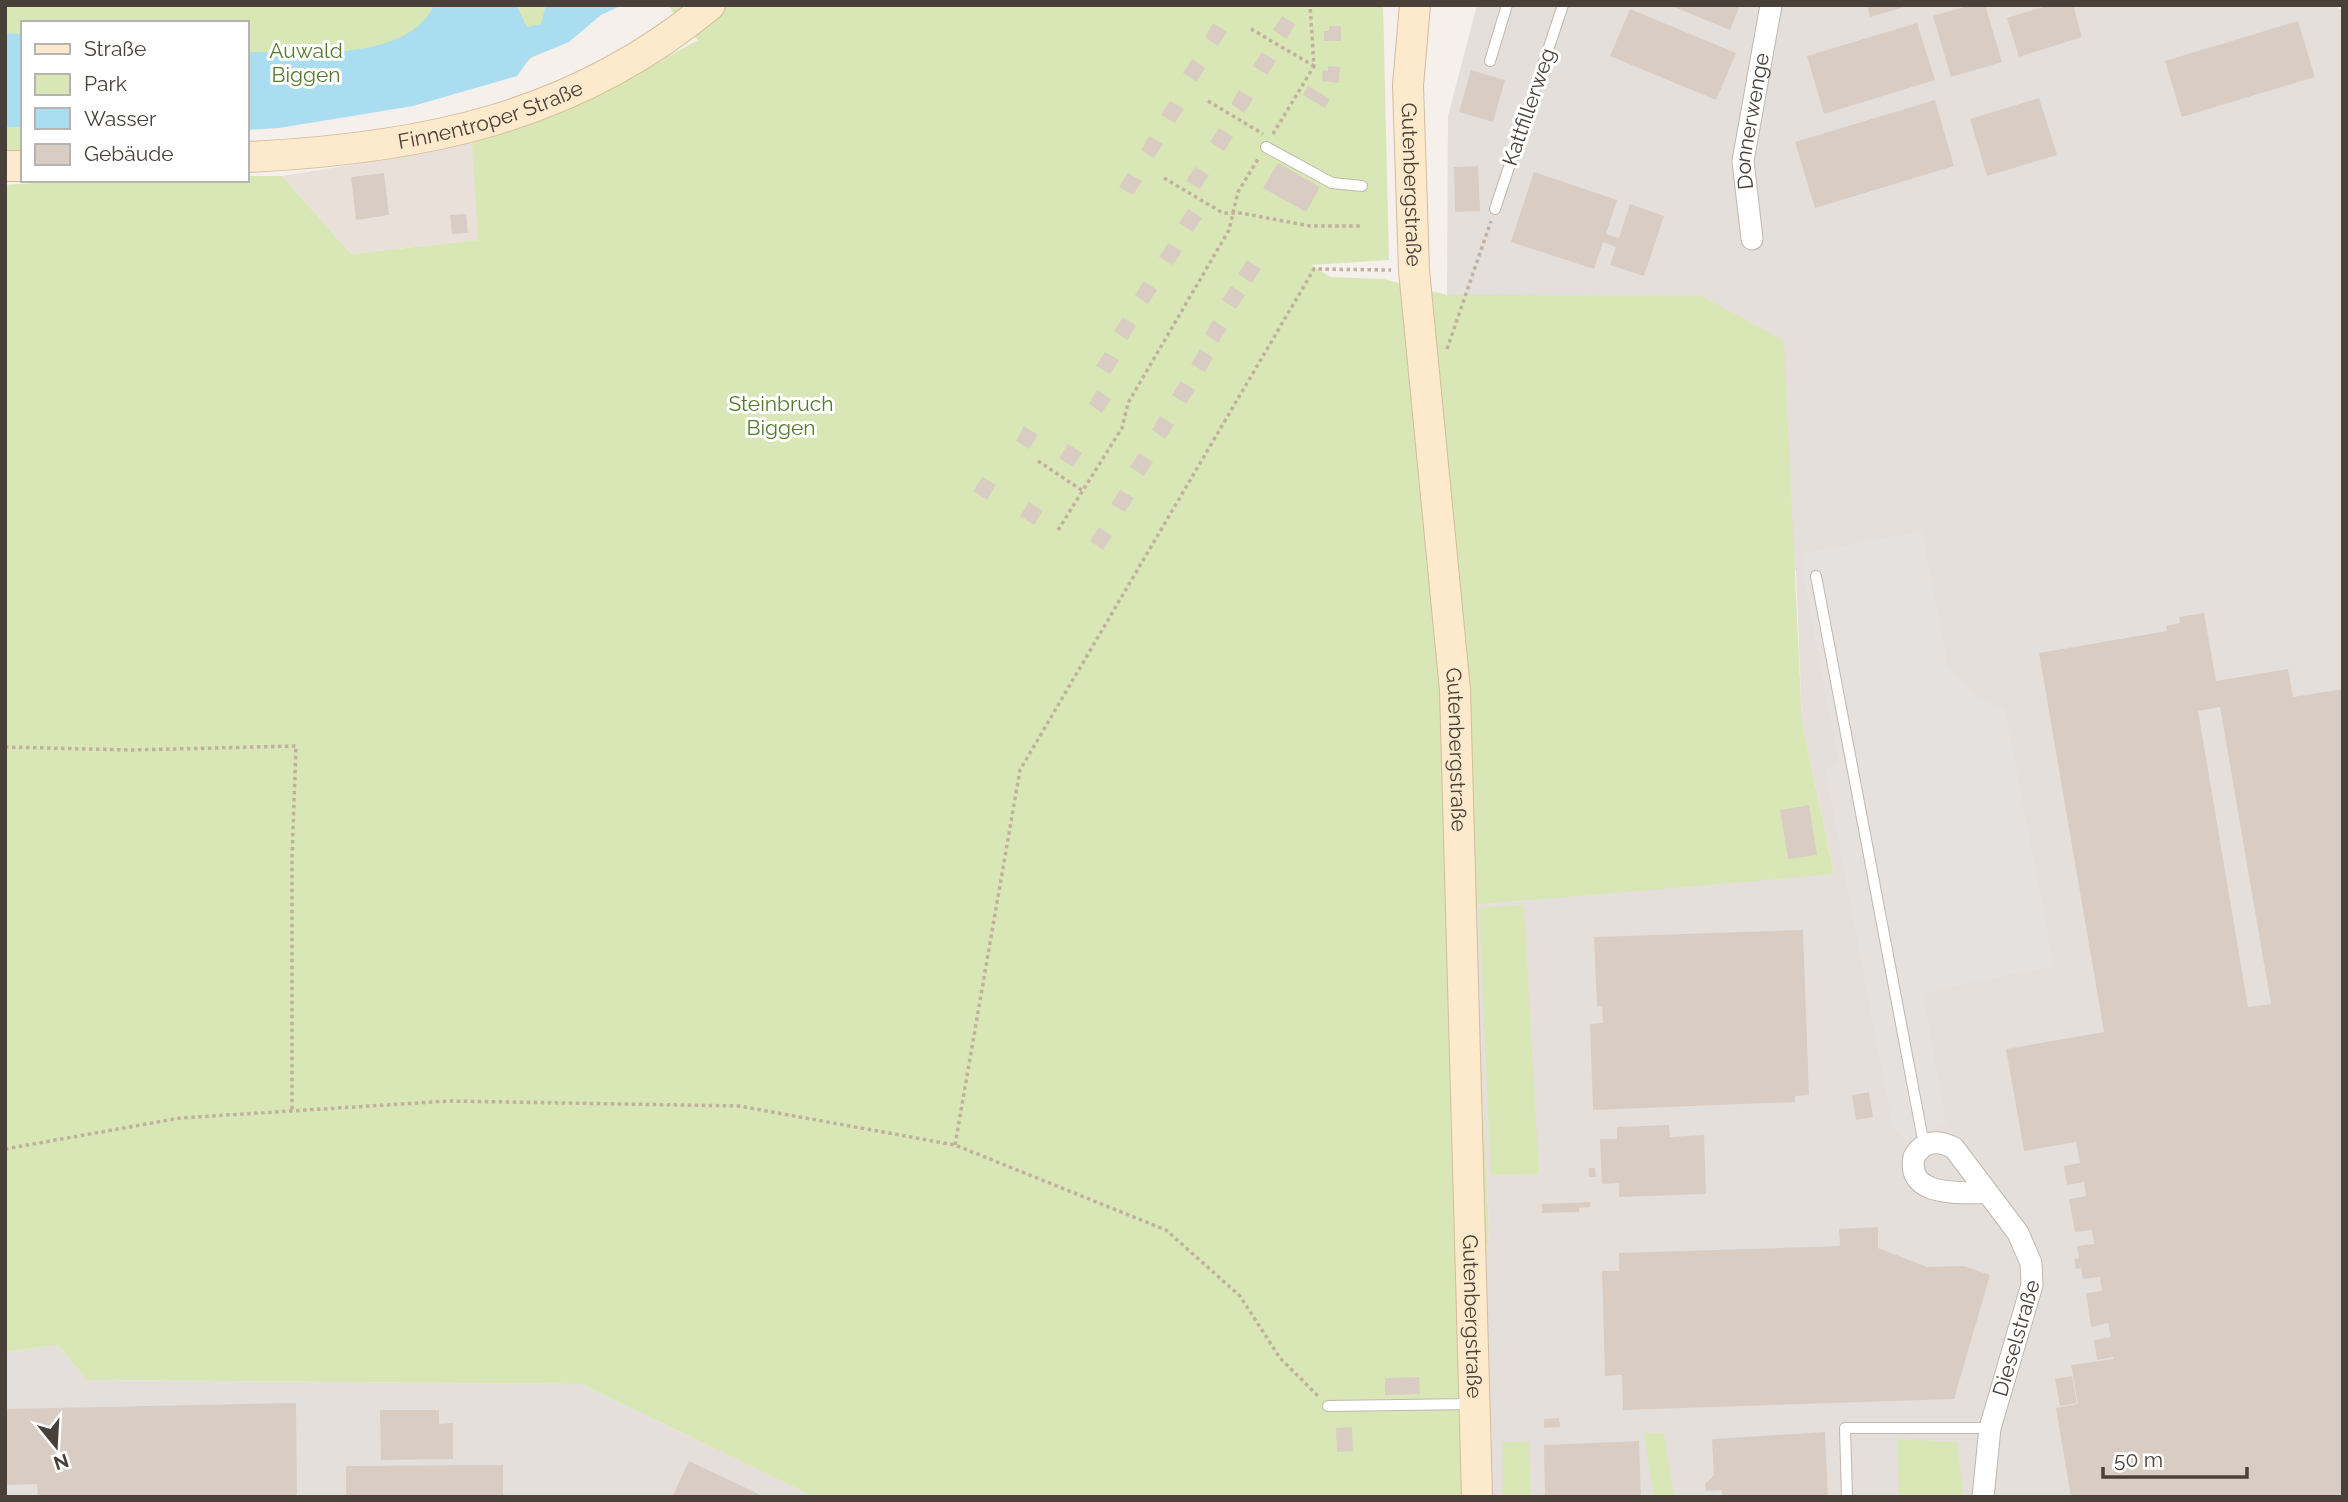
<svg xmlns="http://www.w3.org/2000/svg" width="2348" height="1502" font-family="Raleway,sans-serif">
<rect width="100%" height="100%" fill="#f5f0eb"/>
<path fill="#e9e1d9" d="M472 140 479 240 351 254 282 176 394 158Z"/>
<g fill="#e5dfdc">
<path d="M1477 5H2334L2343 11V1497H1474L1475 1404 1489 1229 1474 905 1834 873 1802 722 1796 571 1447 295 1448 116Z"/>
<path d="M58 1345 87 1380 582 1384 814 1497H5V1352Z"/>
</g>
<g fill="#d8e7b5">
<path d="M5 5H619C596 18 524 52 517 76L406 105 247 130V23H23V34L5 33Z"/>
<path d="M667 5H1383L1389 260 1312 265 1330 277 1383 279 1447 295 1702 296 1784 341 1802 722 1834 874 1474 905 1489 1229 1475 1404 1474 1497H814L582 1384 87 1380 58 1345 5 1352V185L81 180H247V176H282L351 254 478 240 472 140 594 98 698 40Z"/>
<path d="M5 127H23V150L5 151Z"/>
<path d="M1524 905 1539 1174 1491 1175 1479 908Z"/>
<path d="M1644 1433H1664L1674 1497H1654Z"/>
<path d="M1897 1439 1957 1442 1964 1497H1899Z"/>
<path d="M1502 1442H1529L1531 1497H1503Z"/>
</g>
<path fill="#e4e1df" d="M1922 531 1948 667 1975 696 2005 710 2054 966 1923 993 1946 1124 1906 1140 1893 1129 1825 769 1839 764 1804 579 1805 553Z"/>
<g fill="#aaddef">
<path d="M434 5H516L527 27 541 24 546 5H622L601 15 569 42 530 58 517 76 413 106 279 128 247 130V52C300 52 408 63 434 5Z"/>
<path d="M5 33 23 34V127H5Z"/>
</g>
<g fill="#d9cdc3" fill-rule="evenodd">
<path d="M1669 5H1740L1730 30Z"/>
<path d="M1867 5H1908V6L1870 17Z"/>
<path d="M1971 5H1985L2002 62 1951 77 1933 16Z"/>
<path d="M2050 5H2073L2082 37 2019 57 2007 18Z"/>
<path d="M1630 9 1736 53 1716 100 1610 56Z"/>
<path d="M1282 16 1295 24 1287 39 1273 30Z"/>
<path d="M2298 21 2315 77 2182 117 2165 61Z"/>
<path d="M1213 23 1227 32 1218 46 1205 37Z"/>
<path d="M1917 23 1935 80 1824 114 1807 56Z"/>
<path d="M1329 26H1341V41H1324V31H1329Z"/>
<path d="M1262 52 1276 61 1267 75 1253 66Z"/>
<path d="M1192 59 1205 68 1197 82 1183 73Z"/>
<path d="M1328 66 1340 67 1339 83 1322 81 1323 70 1328 71Z"/>
<path d="M1471 70 1505 80 1493 122 1459 112Z"/>
<path d="M1308 86 1330 99 1325 108 1303 95Z"/>
<path d="M1239 90 1253 99 1244 113 1231 104Z"/>
<path d="M2039 98 2057 155 1987 176 1970 119Z"/>
<path d="M1935 100 1954 166 1815 208 1795 142Z"/>
<path d="M1170 101 1184 109 1175 123 1161 115Z"/>
<path d="M1219 128 1233 137 1224 151 1210 142Z"/>
<path d="M1149 136 1163 144 1154 158 1141 150Z"/>
<path d="M1278 163 1320 187 1306 212 1263 188Z"/>
<path d="M1478 166 1480 211 1455 212 1454 167Z"/>
<path d="M1195 167 1209 175 1200 189 1186 181Z"/>
<path d="M1534 172 1617 200 1606 234 1619 238 1630 204 1664 216 1644 276 1610 265 1616 247 1603 242 1594 269 1511 242Z"/>
<path d="M384 173 389 215 356 220 351 177Z"/>
<path d="M1128 173 1142 181 1133 195 1119 187Z"/>
<path d="M1188 209 1202 218 1193 232 1179 223Z"/>
<path d="M466 214 468 233 452 234 450 215Z"/>
<path d="M1168 243 1182 251 1173 265 1159 257Z"/>
<path d="M1247 260 1261 269 1252 283 1238 274Z"/>
<path d="M1144 281 1157 290 1148 304 1135 295Z"/>
<path d="M1231 286 1245 295 1236 309 1222 300Z"/>
<path d="M1123 317 1136 326 1127 340 1114 331Z"/>
<path d="M1213 320 1227 329 1218 343 1205 334Z"/>
<path d="M1200 349 1213 358 1205 372 1191 364Z"/>
<path d="M1105 352 1119 360 1110 374 1096 366Z"/>
<path d="M1181 381 1195 390 1186 404 1172 395Z"/>
<path d="M1097 390 1111 399 1102 413 1089 404Z"/>
<path d="M1160 416 1174 425 1165 439 1152 430Z"/>
<path d="M1024 426 1038 435 1029 449 1016 441Z"/>
<path d="M1068 444 1082 453 1073 467 1059 458Z"/>
<path d="M1139 453 1153 462 1144 476 1130 467Z"/>
<path d="M982 477 996 485 987 500 973 491Z"/>
<path d="M1120 490 1134 498 1125 512 1111 504Z"/>
<path d="M1029 502 1043 511 1034 525 1020 516Z"/>
<path d="M1099 527 1112 536 1103 550 1090 541Z"/>
<path d="M2204 613 2216 681 2288 669 2293 697 2343 689V1497H2071L2056 1408 2078 1404 2071 1365 2114 1359 2113 1357 2097 1360 2094 1340 2111 1337 2108 1323 2091 1327 2086 1293 2102 1291 2100 1277 2083 1279 2081 1268 2076 1269 2074 1259 2079 1258 2077 1246 2094 1244 2092 1230 2075 1232 2069 1199 2086 1196 2084 1182 2067 1185 2064 1166 2080 1163 2076 1142 2024 1151 2006 1049 2104 1032 2039 653 2167 631 2166 626 2180 623 2179 617ZM2220 707 2271 1004 2248 1007 2198 711Z"/>
<path d="M1809 805 1817 855 1788 859 1780 810Z"/>
<path d="M1803 930 1809 1095 1795 1096V1102L1593 1110 1590 1024 1603 1023 1602 1006H1597L1594 937Z"/>
<path d="M1869 1092 1873 1117 1856 1120 1852 1095Z"/>
<path d="M1669 1125 1670 1137 1704 1135 1706 1194 1619 1197V1183L1602 1184 1600 1139H1617V1127Z"/>
<path d="M1589 1168H1595L1596 1177H1589Z"/>
<path d="M1590 1202V1207L1579 1208V1212L1542 1213V1204Z"/>
<path d="M1878 1227V1248L1927 1267 1964 1266 1990 1275 1954 1399 1623 1410 1622 1375 1605 1376 1602 1271H1619V1253L1840 1246 1839 1229Z"/>
<path d="M2072 1376 2077 1403 2060 1406 2055 1379Z"/>
<path d="M1419 1377 1420 1394 1385 1395V1378Z"/>
<path d="M296 1403 297 1497H38L37 1484 5 1485V1409Z"/>
<path d="M380 1410H439V1424L453 1423V1459L381 1460Z"/>
<path d="M1559 1418 1560 1427 1544 1428V1419Z"/>
<path d="M1352 1427 1353 1451 1337 1452 1336 1428Z"/>
<path d="M1825 1432 1828 1497H1722V1490L1706 1491 1705 1484 1714 1475 1712 1439Z"/>
<path d="M1639 1441 1641 1497H1545L1544 1445Z"/>
<path d="M689 1461 765 1497H672Z"/>
<path d="M503 1465V1497H346V1466Z"/>
</g>
<g fill="none" stroke-linecap="round" stroke-linejoin="round">
<defs>
<g id="lane">
<path d="M1490 61 1507 5"/>
<path d="M1266 147 1332 183 1362 186"/>
<path d="M1495 209 1563 5"/>
<path d="M1816 576 1924 1145"/>
<path d="M1328 1406 1472 1404"/>
<path d="M1847 1497 1845 1428H1990"/>
</g>
<g id="street">
<path id="s1" d="M1752 239 1743 161 1771 5"/>
<path id="s2" d="M1983 1497 1990 1428 2032 1285 2031 1263 2018 1233 1954 1148C1938 1139 1923 1141 1914 1157 1906 1198 1961 1192 1987 1193"/>
</g>
<g id="secondary">
<path id="s3" d="M1415 5 1408 85 1414 270 1455 690 1477 1497"/>
<path id="s4" d="M247 157C419 149 573 119 710 5"/>
<path d="M5 166H23"/>
</g>
</defs>
<use href="#lane" stroke="#c0b7ad" stroke-width="12"/>
<use href="#street" stroke="#c0b7ad" stroke-width="23"/>
<use href="#secondary" stroke="#d3bc9c" stroke-width="32"/>
<g stroke="#c2b09f" stroke-width="3.5" stroke-dasharray="3.5 3.5" stroke-linecap="butt">
<path d="M1251 29 1314 66"/>
<path d="M1208 101 1263 134"/>
<path d="M1273 134 1314 66 1310 5"/>
<path d="M1164 178 1223 213H1241L1310 226H1362"/>
<path d="M1447 349 1491 221"/>
<path d="M1038 461 1083 491"/>
<path d="M1058 530 1122 428 1128 403 1229 230 1238 192 1258 159"/>
<path d="M5 747 132 750 296 746 292 858V1111"/>
<path d="M955 1145 1020 770 1314 269 1391 270"/>
<path d="M5 1149 180 1118 449 1101 739 1106 955 1145 1166 1230 1240 1296 1280 1358 1319 1397"/>
</g>
<use href="#lane" stroke="#fff" stroke-width="10"/>
<use href="#street" stroke="#fff" stroke-width="21"/>
<use href="#secondary" stroke="#fdeacd" stroke-width="30"/>
</g>
<g text-anchor="middle" stroke-width="6" stroke-linejoin="round" paint-order="stroke">
<g font-size="21" fill="#567a2d" stroke="#fff">
<text x="306" y="58">Auwald<tspan x="306" dy="24">Biggen</tspan></text>
<text x="781" y="411">Steinbruch<tspan x="781" dy="24">Biggen</tspan></text>
</g>
<g font-size="21" fill="#494039" stroke="#fff">
<text transform="translate(1529 107) rotate(-71)" y="7">Kattfillerweg</text>
<text dy="7" stroke="none"><textPath href="#s4" startOffset="248">Finnentroper Straße</textPath></text>
<text dy="7" stroke="none"><textPath href="#s1" startOffset="119">Donnerwenge</textPath></text>
<text dy="7" stroke="none"><textPath href="#s3" startOffset="180">Gutenbergstraße</textPath></text>
<text dy="7" stroke="none"><textPath href="#s3" startOffset="747">Gutenbergstraße</textPath></text>
<text dy="7" stroke="none"><textPath href="#s3" startOffset="1314">Gutenbergstraße</textPath></text>
<text dy="7" stroke="none"><textPath href="#s2" startOffset="163">Dieselstraße</textPath></text>
</g>
</g>
<rect width="2348" height="1502" fill="none" stroke="#494039" stroke-width="14"/>
<rect x="21" y="21" width="228" height="161" fill="#ffffff" stroke="#b6b3b0" stroke-width="2"/>
<rect x="35" y="44" width="35" height="10" fill="#fdeacd" stroke="#b6b3b0" stroke-width="2"/>
<text x="84" y="56" font-size="21" fill="#494039">Straße</text>
<rect x="35" y="74" width="35" height="21" fill="#d8e7b5" stroke="#b6b3b0" stroke-width="2"/>
<text x="84" y="91" font-size="21" fill="#494039">Park</text>
<rect x="35" y="108" width="35" height="21" fill="#aaddef" stroke="#b6b3b0" stroke-width="2"/>
<text x="84" y="126" font-size="21" fill="#494039">Wasser</text>
<rect x="35" y="144" width="35" height="21" fill="#d9cdc3" stroke="#b6b3b0" stroke-width="2"/>
<text x="84" y="161" font-size="21" fill="#494039">Gebäude</text>
<g transform="translate(56 1446) rotate(162)" stroke="#ffffff" stroke-width="5" paint-order="stroke">
<path d="M0-5L12 26L0 18L-12 26Z" fill="#494039"/>
<text y="-10" font-size="19" font-weight="bold" text-anchor="middle" fill="#494039">N</text>
</g>
<path d="M2103 1467v10h144v-10" fill="none" stroke="#494039" stroke-width="3.5"/>
<text x="2114" y="1467" font-size="21" fill="#494039" stroke="#ffffff" stroke-width="5" paint-order="stroke">50 m</text>
</svg>
